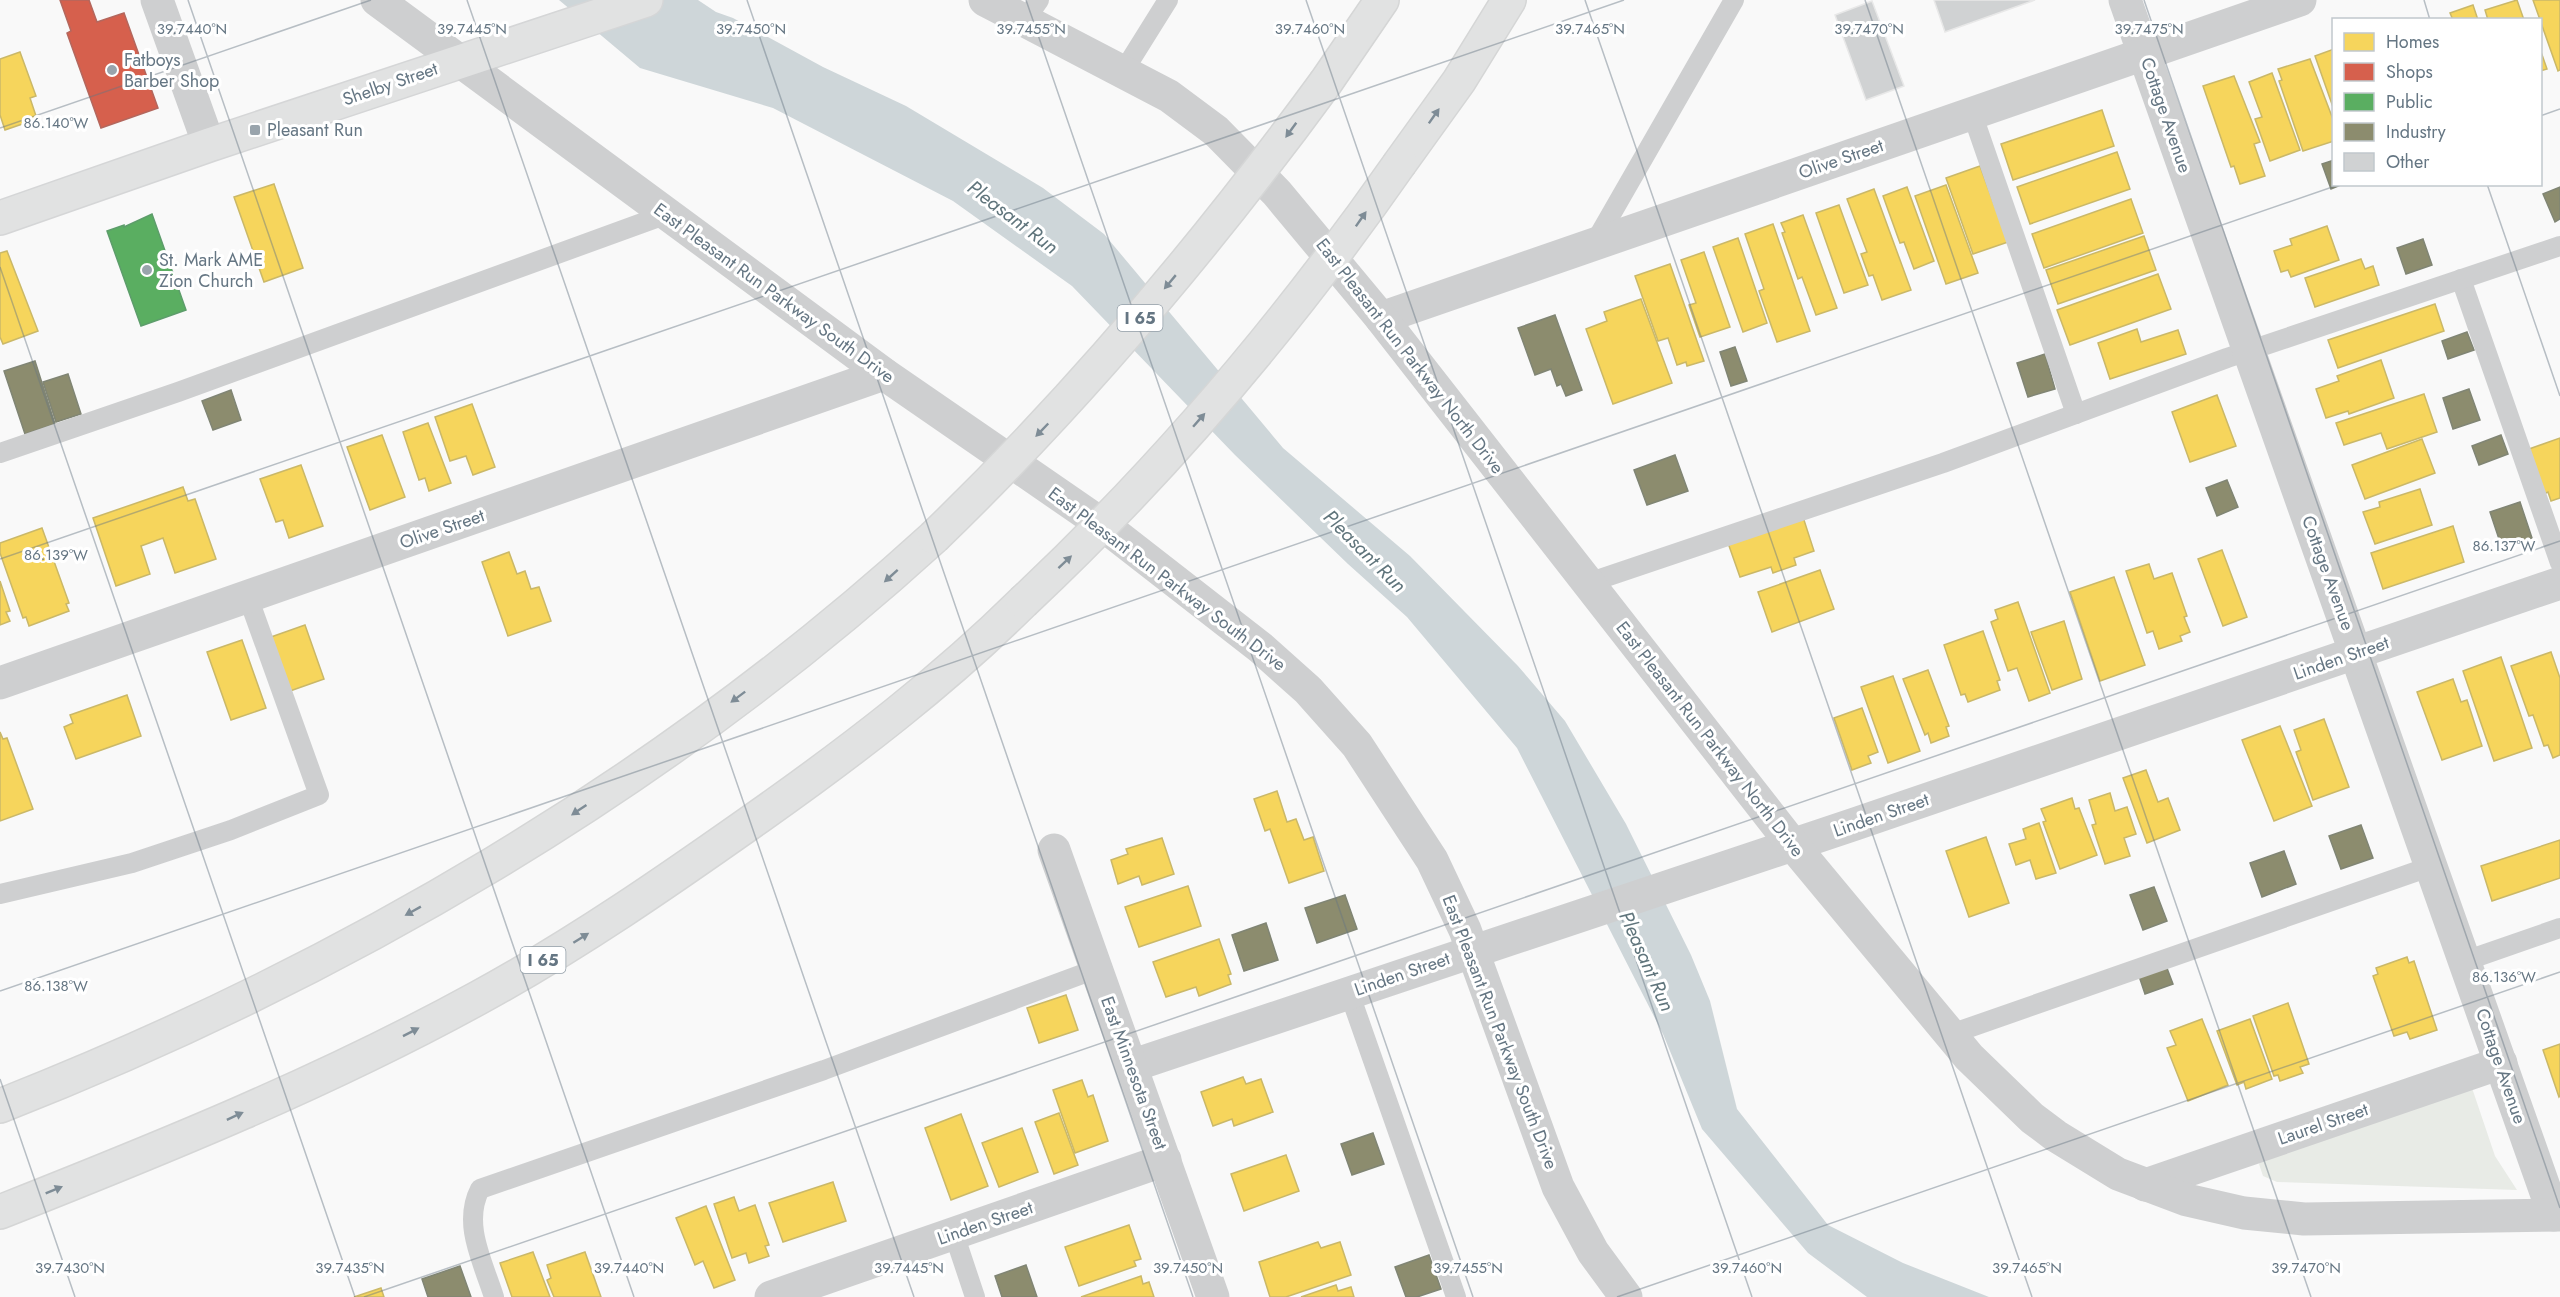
<svg xmlns="http://www.w3.org/2000/svg" width="2560" height="1297" font-family="Jost,sans-serif">
<rect width="100%" height="100%" fill="#f9f9f9"/>
<path fill="#e8ebe6" d="M2472 1088 2495 1156 2517 1190 2277 1182 2263 1176 2259 1164 2263 1157Z"/>
<path fill="#ced6d9" d="M559 0H698L716 12 733 18 823 67 906 106 1043 188 1104 234 1283 448 1410 556 1518 666 1565 721 1626 824 1691 955 1710 1001 1737 1109 1828 1225 1903 1263 1989 1297H1867L1808 1253 1702 1129 1663 1034 1517 748 1407 617 1348 564 1235 455 1072 286 953 201 773 108 640 68Z"/>
<g fill="#f6d55c" stroke="#cab868" stroke-width="1.5">
<path d="M2517 0 2524 20H2488L2485 10Z"/>
<path d="M2533 0H2560V70L2558 71Z"/>
<path d="M2473 5 2478 20H2453L2450 13Z"/>
<path d="M2334 49V110L2315 56Z"/>
<path d="M2540 49 2547 69 2540 71Z"/>
<path d="M20 52 36 96 30 98 37 119 5 130 0 115V59Z"/>
<path d="M2310 59 2334 122V141L2303 151 2279 81 2282 80 2278 69Z"/>
<path d="M2272 73 2300 150 2270 161 2255 119 2262 117 2249 82Z"/>
<path d="M2234 76 2260 142 2254 144 2265 176 2240 184 2234 166 2231 167 2203 86Z"/>
<path d="M2102 110 2114 146 2013 180 2001 144Z"/>
<path d="M2117 152 2130 189 2030 224 2017 187Z"/>
<path d="M1980 166 2008 242 1973 254 1946 178Z"/>
<path d="M274 184 303 268 264 282 234 197Z"/>
<path d="M1946 185 1978 273 1946 284 1915 196Z"/>
<path d="M1907 187 1934 261 1914 269 1904 242 1900 243 1883 196Z"/>
<path d="M1874 189 1911 290 1882 300 1873 275 1869 276 1861 254 1867 252 1847 199Z"/>
<path d="M2131 199 2143 233 2044 268 2032 234Z"/>
<path d="M1839 205 1868 285 1844 293 1816 213Z"/>
<path d="M1803 215 1837 308 1816 315 1802 277 1798 279 1782 233 1785 232 1781 223Z"/>
<path d="M1773 224 1810 331 1777 342 1759 291 1764 289 1745 234Z"/>
<path d="M2327 226 2339 260 2291 277 2288 270 2281 272 2274 251 2292 245 2290 239Z"/>
<path d="M2144 236 2156 270 2058 304 2046 270Z"/>
<path d="M1738 238 1767 323 1743 332 1713 247Z"/>
<path d="M7 251 38 331 3 344 0 337V253Z"/>
<path d="M1704 252 1730 327 1700 337 1689 305 1696 303 1681 260Z"/>
<path d="M2361 259 2365 269 2373 266 2379 285 2315 307 2305 278Z"/>
<path d="M1670 264 1704 361 1687 366 1686 362 1677 365 1668 338 1658 341 1635 276Z"/>
<path d="M2158 274 2171 309 2070 345 2057 310Z"/>
<path d="M1641 299 1672 383 1613 404 1586 329 1607 321 1604 312Z"/>
<path d="M2435 304 2444 331 2338 368 2328 340Z"/>
<path d="M2137 329 2141 342 2178 330 2186 354 2110 379 2098 343Z"/>
<path d="M2381 360 2394 398 2349 414 2348 411 2326 418 2316 389 2339 381 2337 376Z"/>
<path d="M2424 394 2437 432 2387 449 2381 433 2344 445 2336 423Z"/>
<path d="M2217 395 2236 446 2190 462 2172 412Z"/>
<path d="M472 404 495 467 473 475 466 456 450 461 435 417Z"/>
<path d="M428 423 451 483 429 491 425 478 419 480 403 432Z"/>
<path d="M382 435 405 497 370 510 347 447Z"/>
<path d="M2560 438V498L2551 501 2548 492 2544 494 2529 449Z"/>
<path d="M2422 439 2435 473 2365 499 2352 465Z"/>
<path d="M301 465 323 526 289 538 283 520 276 522 260 479Z"/>
<path d="M183 487 188 501 195 499 216 559 175 573 163 538 141 546 150 574 116 586 93 518Z"/>
<path d="M2420 489 2432 525 2375 544 2363 512 2380 507 2379 502Z"/>
<path d="M1803 517 1814 551 1794 558 1796 565 1773 573 1771 567 1740 577 1728 543Z"/>
<path d="M2453 526 2464 562 2383 589 2371 553Z"/>
<path d="M42 528 69 603 66 604 69 611 29 626 26 617 23 618 0 553V543Z"/>
<path d="M2222 550 2247 617 2223 626 2198 559Z"/>
<path d="M509 552 517 574 525 571 531 589 539 587 551 621 508 636 482 562Z"/>
<path d="M2149 564 2154 579 2172 573 2187 616 2184 617 2190 632 2180 636 2182 641 2159 649 2153 631 2147 633 2126 571Z"/>
<path d="M1820 570 1834 609 1772 632 1758 592Z"/>
<path d="M2114 577 2145 665 2100 681 2070 592Z"/>
<path d="M0 581 10 611 6 612 10 621 0 625Z"/>
<path d="M2018 602 2050 693 2029 701 2017 668 2008 671 1991 622 1998 619 1995 610Z"/>
<path d="M2064 621 2082 679 2052 690 2031 632Z"/>
<path d="M305 625 324 679 290 691 271 637Z"/>
<path d="M1983 631 2000 680 1997 681 2000 690 1968 702 1965 694 1961 695 1944 645Z"/>
<path d="M242 640 266 708 231 720 207 652Z"/>
<path d="M2551 652 2560 678V755L2553 758 2548 745 2544 746 2533 715 2529 716 2511 666Z"/>
<path d="M2501 657 2532 748 2494 761 2463 671Z"/>
<path d="M1928 670 1949 726 1946 727 1949 736 1931 743 1928 733 1925 735 1903 679Z"/>
<path d="M1893 676 1920 751 1888 763 1861 687Z"/>
<path d="M2453 679 2461 702 2467 700 2482 746 2442 760 2417 692Z"/>
<path d="M127 695 141 736 76 759 64 727 73 723 70 715Z"/>
<path d="M1862 708 1878 752 1868 756 1871 763 1852 770 1834 718Z"/>
<path d="M2324 719 2349 787 2313 800 2296 752 2301 750 2294 730Z"/>
<path d="M2280 726 2312 806 2274 821 2242 740Z"/>
<path d="M0 732 3 739 7 738 33 809 0 821Z"/>
<path d="M2146 770 2158 802 2168 798 2180 830 2147 843 2123 778Z"/>
<path d="M1277 791 1287 822 1296 819 1304 840 1313 837 1324 871 1289 883 1270 829 1265 831 1254 799Z"/>
<path d="M2110 793 2115 811 2127 807 2136 834 2124 838 2130 856 2105 864 2092 825 2096 824 2089 800Z"/>
<path d="M2072 798 2075 809 2079 808 2097 855 2060 869 2043 822 2046 821 2041 809Z"/>
<path d="M2039 823 2056 873 2036 879 2030 860 2016 865 2009 844 2026 839 2023 829Z"/>
<path d="M1986 837 2009 903 1969 917 1946 851Z"/>
<path d="M1162 838 1174 874 1142 885 1139 876 1118 884 1111 860 1128 854 1126 849Z"/>
<path d="M2560 840V878L2492 901 2481 866Z"/>
<path d="M1188 886 1201 926 1139 947 1125 907Z"/>
<path d="M1219 939 1231 974 1228 975 1231 984 1199 996 1196 987 1166 997 1153 962Z"/>
<path d="M2407 957 2409 963 2414 961 2437 1030 2410 1039 2407 1032 2394 1036 2373 976 2378 974 2376 968Z"/>
<path d="M1066 995 1078 1030 1039 1043 1027 1008Z"/>
<path d="M2288 1003 2309 1064 2300 1067 2303 1073 2280 1081 2278 1075 2274 1076 2253 1016Z"/>
<path d="M2202 1019 2228 1085 2188 1101 2167 1048 2176 1045 2170 1031Z"/>
<path d="M2250 1019 2272 1079 2246 1089 2244 1082 2237 1085 2217 1031Z"/>
<path d="M2560 1044V1096L2559 1097 2543 1050Z"/>
<path d="M1243 1077 1246 1084 1261 1079 1273 1112 1234 1126 1232 1119 1213 1126 1201 1092Z"/>
<path d="M1082 1080 1088 1097 1093 1095 1108 1141 1075 1153 1053 1090Z"/>
<path d="M1059 1113 1078 1165 1054 1174 1035 1122Z"/>
<path d="M961 1114 988 1186 951 1200 925 1128Z"/>
<path d="M1022 1128 1038 1172 999 1187 982 1143Z"/>
<path d="M1286 1155 1299 1191 1244 1211 1231 1174Z"/>
<path d="M833 1182 846 1221 783 1242 769 1203Z"/>
<path d="M734 1197 739 1211 755 1205 769 1245 765 1246 769 1256 749 1263 746 1253 732 1258 714 1204Z"/>
<path d="M706 1206 735 1280 714 1288 703 1261 695 1265 676 1218Z"/>
<path d="M1129 1225 1141 1259 1134 1261 1136 1266 1079 1286 1065 1247Z"/>
<path d="M1318 1242 1321 1248 1340 1242 1351 1275 1286 1297H1270L1259 1262Z"/>
<path d="M533 1252 550 1297H512L500 1263Z"/>
<path d="M585 1252 601 1297H554L547 1280 551 1278 547 1265Z"/>
<path d="M1141 1276 1143 1284 1149 1282 1154 1297H1081Z"/>
<path d="M1336 1285 1338 1291 1351 1287 1354 1297H1301Z"/>
<path d="M381 1288 384 1297H354Z"/>
</g>
<path fill="#d6604d" stroke="#b4675d" stroke-width="1.5" d="M60 0H89L97 22 124 13 158 108 101 128 67 33 71 31Z"/>
<path fill="#5aae61" stroke="#5d9d6b" stroke-width="1.5" d="M152 214 186 310 141 326 107 231 124 225V227Z"/>
<g fill="#8c8c6e" stroke="#808574" stroke-width="1.5">
<path d="M2334 160V184H2343L2331 189 2322 164Z"/>
<path d="M2560 187V219L2555 222 2543 194Z"/>
<path d="M2423 239 2432 265 2406 274 2397 248Z"/>
<path d="M1555 315 1582 390 1566 396 1561 384 1557 386 1551 369 1535 375 1518 328Z"/>
<path d="M2467 332 2474 350 2448 359 2442 341Z"/>
<path d="M1735 347 1747 381 1731 386 1720 352Z"/>
<path d="M2045 354 2055 389 2028 397 2017 363Z"/>
<path d="M35 361 55 424 25 434 4 371Z"/>
<path d="M68 374 81 414 56 422 43 382Z"/>
<path d="M2469 389 2480 420 2453 429 2443 398Z"/>
<path d="M231 390 241 420 213 430 202 401Z"/>
<path d="M2501 435 2508 454 2479 465 2472 446Z"/>
<path d="M1675 455 1688 491 1647 505 1634 470Z"/>
<path d="M2227 480 2238 507 2217 516 2206 488Z"/>
<path d="M2520 502 2532 538 2502 548 2490 512Z"/>
<path d="M2361 825 2373 858 2341 869 2329 836Z"/>
<path d="M2284 851 2296 884 2262 897 2250 863Z"/>
<path d="M2154 887 2167 921 2143 930 2130 895Z"/>
<path d="M1345 895 1357 929 1317 943 1305 908Z"/>
<path d="M1266 923 1278 960 1244 971 1232 935Z"/>
<path d="M2165 963 2173 984 2145 994 2138 973Z"/>
<path d="M1373 1133 1384 1164 1352 1175 1341 1144Z"/>
<path d="M1429 1255 1441 1289 1417 1297H1406L1395 1267Z"/>
<path d="M1026 1265 1037 1297H1002L995 1276Z"/>
<path d="M460 1266 471 1297H428L422 1279Z"/>
</g>
<g fill="#d0d2d3" stroke="#e8e8e8" stroke-width="1.5">
<path d="M1934 0H2035L1945 32Z"/>
<path d="M1872 1 1904 86 1866 100 1835 15Z"/>
</g>
<g fill="none" stroke-linecap="round" stroke-linejoin="round">
<defs>
<path id="secondary" d="M0 218 209 145 646 0"/>
<g id="motorway">
<path d="M1326 82 1382 0"/>
<path d="M1400 163 1459 81 1509 0"/>
<path d="M0 1106C341 972 663 784 934 537"/>
<path d="M0 1212C162 1148 325 1082 478 998 577 944 669 880 761 815 853 750 943 681 1023 602"/>
</g>
</defs>
<use href="#secondary" stroke="#d5d6d7" stroke-width="36"/>
<use href="#motorway" stroke="#d5d6d6" stroke-width="36"/>
<g stroke="#cecfd0" stroke-width="20">
<path d="M1025 20 1039 0"/>
<path d="M1123 72 1168 0"/>
<path d="M1972 113 2076 414"/>
<path d="M1594 244 1734 0"/>
<path d="M2461 279 2560 563"/>
<path d="M0 453 178 392 667 214"/>
<path d="M1588 583 1943 463 2227 358 2560 246"/>
<path d="M0 894 132 863 231 830 319 795 248 597"/>
<path d="M2465 961 2560 928"/>
<path d="M1349 992 1456 1297"/>
<path d="M1951 1034 2432 866"/>
<path d="M954 1234 975 1297"/>
<path d="M494 1297C483 1262 462 1224 480 1189L824 1070 1096 969"/>
</g>
<g stroke="#cecfd0" stroke-width="33">
<path d="M157 0 209 145"/>
<path d="M377 0 884 374 1103 525 1261 648 1308 690 1357 745 1432 860 1465 930 1558 1187 1593 1252 1626 1297"/>
<path d="M2125 0 2554 1215"/>
<path d="M1381 318 2300 0"/>
<path d="M0 683 884 374"/>
<path d="M1131 1066 1855 824 2560 583"/>
<path d="M2145 1185 2501 1063"/>
<path d="M771 1297 1165 1160"/>
</g>
<g stroke="#cecfd0" stroke-width="33">
<path d="M985 0 1169 96 1216 131 1277 193 1381 318 1792 844 1969 1057 2032 1118 2056 1136 2118 1174 2187 1200 2244 1213 2304 1219 2560 1215"/>
<path d="M1054 850 1213 1297"/>
</g>
<use href="#secondary" stroke="#e1e2e2" stroke-width="33"/>
<use href="#motorway" stroke="#e1e2e2" stroke-width="33"/>
<defs>
<g id="motorway-bridge">
<path d="M934 537C1080 396 1206 246 1326 82"/>
<path d="M1023 602C1164 470 1289 322 1400 163"/>
</g>
</defs>
<use href="#motorway-bridge" stroke="#d5d6d6" stroke-width="36" stroke-linecap="butt"/>
<use href="#motorway-bridge" stroke="#e1e2e2" stroke-width="33"/>
</g>
<defs><path id="oneway-solid" d="M-6-.8H1V-3.2L6.5 0L1 3.2V.8H-6Z" transform="scale(1.5)"/></defs>
<g fill="#7e8c96">
<use href="#oneway-solid" transform="translate(1434 116) rotate(-55)"/>
<use href="#oneway-solid" transform="translate(1291 130) rotate(126)"/>
<use href="#oneway-solid" transform="translate(1361 219) rotate(-55)"/>
<use href="#oneway-solid" transform="translate(1170 282) rotate(130)"/>
<use href="#oneway-solid" transform="translate(1199 420) rotate(-49)"/>
<use href="#oneway-solid" transform="translate(1042 430) rotate(134)"/>
<use href="#oneway-solid" transform="translate(1065 562) rotate(-43)"/>
<use href="#oneway-solid" transform="translate(891 576) rotate(138)"/>
<use href="#oneway-solid" transform="translate(738 697) rotate(143)"/>
<use href="#oneway-solid" transform="translate(579 810) rotate(146)"/>
<use href="#oneway-solid" transform="translate(413 911) rotate(151)"/>
<use href="#oneway-solid" transform="translate(581 938) rotate(-32)"/>
<use href="#oneway-solid" transform="translate(411 1032) rotate(-27)"/>
<use href="#oneway-solid" transform="translate(235 1116) rotate(-25)"/>
<use href="#oneway-solid" transform="translate(54 1190) rotate(-22)"/>
</g>
<path fill="none" stroke="#657683" stroke-width="1.5" stroke-opacity="0.45" d="M188 0 634 1297M467 0 914 1297M747 0 1193 1297M1026 0 1473 1297M1306 0 1752 1297M1585 0 2032 1297M1865 0 2311 1297M2144 0 2560 1208M2424 0 2430 20M2540 116 2560 109M0 128 371 0M2487 184 2560 396M0 267 355 1297M0 559 1624 0M0 991 2341 184M0 1079 75 1297M364 1297 2560 541M1617 1297 2560 972"/>
<g fill="#99a4ac" stroke="#fff" stroke-width="2">
<circle cx="112" cy="70" r="6"/>
<rect x="249" y="124" width="12" height="12" rx="3"/>
<circle cx="147" cy="270" r="6"/>
</g>
<g text-anchor="middle" stroke-width="6" stroke-linejoin="round" paint-order="stroke">
<g fill="#fff" stroke="#939fa8" stroke-width="1.5">
<rect x="1117.5" y="305" width="45" height="26" rx="4.5"/>
<rect x="520.5" y="947" width="45" height="26" rx="4.5"/>
</g>
<g font-size="16" font-weight="bold" fill="#657683">
<text x="1140" y="324">I 65</text>
<text x="543" y="966">I 65</text>
</g>
<g font-size="18" fill="#657683" stroke="#fff" text-anchor="start">
<text x="124" y="66">Fatboys<tspan x="124" dy="21">Barber Shop</tspan></text>
<text x="267" y="136">Pleasant Run</text>
<text x="159" y="266">St. Mark AME<tspan x="159" dy="21">Zion Church</tspan></text>
</g>
<g font-size="18" fill="#657683" stroke="#fff">
<text transform="translate(390 84) rotate(-19)" y="6">Shelby Street</text>
<text transform="translate(2166 115) rotate(71)" y="6">Cottage Avenue</text>
<text transform="translate(1841 159) rotate(-19)" y="6">Olive Street</text>
<text transform="translate(774 293) rotate(36)" y="6">East Pleasant Run Parkway South Drive</text>
<text transform="translate(1410 356) rotate(52)" y="6">East Pleasant Run Parkway North Drive</text>
<text transform="translate(442 529) rotate(-19)" y="6">Olive Street</text>
<text transform="translate(2328 573) rotate(70)" y="6">Cottage Avenue</text>
<text transform="translate(1167 579) rotate(37)" y="6">East Pleasant Run Parkway South Drive</text>
<text transform="translate(2341 658) rotate(-19)" y="6">Linden Street</text>
<text transform="translate(1710 739) rotate(52)" y="6">East Pleasant Run Parkway North Drive</text>
<text transform="translate(1881 815) rotate(-19)" y="6">Linden Street</text>
<text transform="translate(1402 974) rotate(-19)" y="6">Linden Street</text>
<text transform="translate(1500 1032) rotate(69)" y="6">East Pleasant Run Parkway South Drive</text>
<text transform="translate(2501 1066) rotate(71)" y="6">Cottage Avenue</text>
<text transform="translate(1134 1073) rotate(70)" y="6">East Minnesota Street</text>
<text transform="translate(2323 1124) rotate(-19)" y="6">Laurel Street</text>
<text transform="translate(985 1223) rotate(-19)" y="6">Linden Street</text>
</g>
<g font-size="20" font-style="italic" fill="#60757c" stroke="#fff">
<text transform="translate(1013 217) rotate(37)" y="7">Pleasant Run</text>
<text transform="translate(1365 551) rotate(45)" y="7">Pleasant Run</text>
<text transform="translate(1647 961) rotate(66)" y="7">Pleasant Run</text>
</g>
</g>
<g font-size="15" text-anchor="middle" fill="#657683" stroke="#fff" stroke-width="6" stroke-linejoin="round" paint-order="stroke">
<text x="2149" y="34">39.7475°N</text>
<text x="192" y="34">39.7440°N</text>
<text x="472" y="34">39.7445°N</text>
<text x="751" y="34">39.7450°N</text>
<text x="1031" y="34">39.7455°N</text>
<text x="1310" y="34">39.7460°N</text>
<text x="1590" y="34">39.7465°N</text>
<text x="1869" y="34">39.7470°N</text>
<text x="56" y="128">86.140°W</text>
<text x="2504" y="551">86.137°W</text>
<text x="56" y="560">86.139°W</text>
<text x="2504" y="982">86.136°W</text>
<text x="56" y="991">86.138°W</text>
<text x="70" y="1273">39.7430°N</text>
<text x="350" y="1273">39.7435°N</text>
<text x="629" y="1273">39.7440°N</text>
<text x="909" y="1273">39.7445°N</text>
<text x="1188" y="1273">39.7450°N</text>
<text x="1468" y="1273">39.7455°N</text>
<text x="1747" y="1273">39.7460°N</text>
<text x="2027" y="1273">39.7465°N</text>
<text x="2306" y="1273">39.7470°N</text>
</g>
<rect x="2332" y="18" width="210" height="168" fill="#ffffff" stroke="#c1c8cd" stroke-width="1.5"/>
<rect x="2344" y="33" width="30" height="18" fill="#f6d55c" stroke="#c1c8cd" stroke-width="1.5"/>
<text x="2386" y="48" font-size="18" fill="#657683">Homes</text>
<rect x="2344" y="63" width="30" height="18" fill="#d6604d" stroke="#c1c8cd" stroke-width="1.5"/>
<text x="2386" y="78" font-size="18" fill="#657683">Shops</text>
<rect x="2344" y="93" width="30" height="18" fill="#5aae61" stroke="#c1c8cd" stroke-width="1.5"/>
<text x="2386" y="108" font-size="18" fill="#657683">Public</text>
<rect x="2344" y="123" width="30" height="18" fill="#8c8c6e" stroke="#c1c8cd" stroke-width="1.5"/>
<text x="2386" y="138" font-size="18" fill="#657683">Industry</text>
<rect x="2344" y="153" width="30" height="18" fill="#d0d2d3" stroke="#c1c8cd" stroke-width="1.5"/>
<text x="2386" y="168" font-size="18" fill="#657683">Other</text>
</svg>
